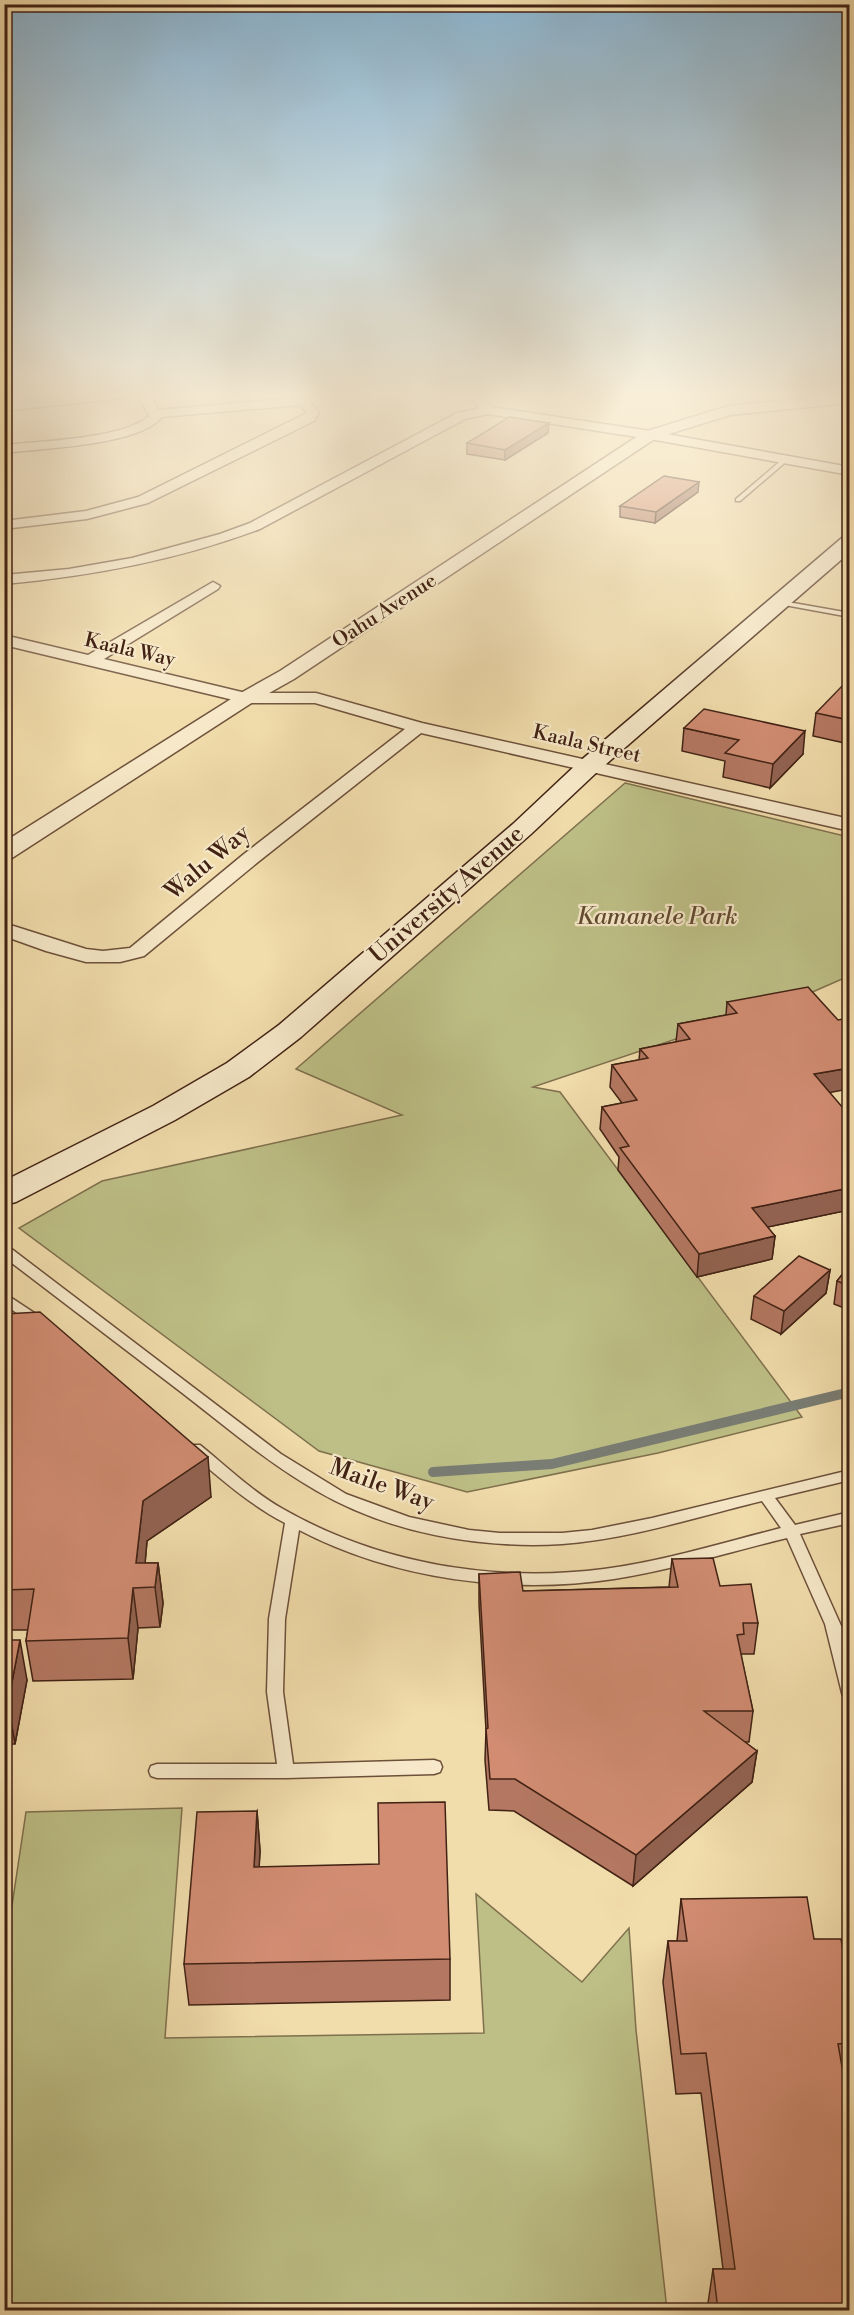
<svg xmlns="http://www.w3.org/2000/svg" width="854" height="2315" font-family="'Libre Bodoni',serif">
<rect width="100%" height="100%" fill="#f1dcab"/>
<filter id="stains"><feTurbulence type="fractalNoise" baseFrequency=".00333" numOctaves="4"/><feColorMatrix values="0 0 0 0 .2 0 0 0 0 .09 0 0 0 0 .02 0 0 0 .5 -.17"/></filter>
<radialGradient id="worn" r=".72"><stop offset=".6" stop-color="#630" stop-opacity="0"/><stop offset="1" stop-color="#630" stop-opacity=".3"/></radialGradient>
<g fill="#bdbf86" stroke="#7f704d" stroke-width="1.5">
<path d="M625 783 849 837V976L801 997 533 1087 560 1092 802 1417 658 1453 467 1492 319 1451 19 1228 102 1181 402 1115 296 1069Z"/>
<path d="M182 1808 165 2038 484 2033 476 1894 582 1982 629 1928 636 2030 667 2310H5L4 1959 26 1812Z"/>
</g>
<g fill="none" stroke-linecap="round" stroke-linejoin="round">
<path stroke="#797d74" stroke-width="10" d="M433 1472 552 1464 850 1392"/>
<defs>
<g id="service">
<path d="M783 459 788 460 740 501H736V499Z"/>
<path d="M776 600 850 613V617L779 604 775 602Z"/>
<path d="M4 1246 9 1247 281 1454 346 1494 409 1517 469 1530 500 1533H562L592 1530 652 1518 850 1470V1480L775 1498 795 1525 850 1512V1523L800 1534 842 1628H850V1640H845L850 1659V1699L844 1698 842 1693 825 1624 787 1538C729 1552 672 1570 614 1579 510 1595 393 1579 299 1530L285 1619 283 1692 293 1764 434 1760 440 1762 442 1767 440 1772 434 1774 286 1778H157L151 1776 149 1771 151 1766 157 1764H277L267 1692 269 1619 285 1523C250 1505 220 1478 190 1453L188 1449 190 1445H200C227 1467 253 1492 283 1509 379 1564 495 1583 604 1569 664 1561 722 1543 781 1528L762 1501C696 1517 630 1539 562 1544 479 1549 389 1533 317 1491 268 1463 225 1426 181 1392 122 1347 63 1302 4 1257Z"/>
<path d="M4 1293 45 1320 47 1323 45 1326H35L4 1304Z"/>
</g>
<g id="minor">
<path d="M93 394H127L121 398 4 411V403Z"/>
<path d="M138 394H150L158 410 295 398 292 394H304L319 413 314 421 148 503 87 519 4 529V521L86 511 138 497 307 413 300 405 162 417C138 446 42 448 4 453V445C41 441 123 439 149 416Z"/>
<path d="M467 394H479L492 407 650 431 850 467V475L650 439 488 414 465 419 260 529C177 560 93 576 4 584V575L69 569 132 558 220 534 250 523 457 413 480 408Z"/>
<path d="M213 582 220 586 218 589 104 659 246 693H316L422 723 850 819V831L421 733 258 862 144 956 120 962H86L46 951 4 936V923L86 949 103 951 130 948 244 854 405 729 315 703H246L4 645V635L88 655Z"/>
</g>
<path id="tertiary" d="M850 394V403L730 415 656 438 294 679 253 702 12 858 4 860V842L239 694 280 671 644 432 728 406Z"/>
<path id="secondary" d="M850 535V552L597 772 531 834 301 1037 249 1077 175 1120 16 1202 4 1205V1181L153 1106 227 1063 279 1025 513 824 579 762 843 537Z"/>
</defs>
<use href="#service" stroke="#6d503a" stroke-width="3"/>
<use href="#minor" stroke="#6d503a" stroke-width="3"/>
<use href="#tertiary" stroke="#6d503a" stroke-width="3"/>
<use href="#secondary" stroke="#412214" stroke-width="3"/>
<use href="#service" fill="#f6e8c8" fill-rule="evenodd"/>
<use href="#minor" fill="#f6e8c8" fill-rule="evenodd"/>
<use href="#tertiary" fill="#f6e8c8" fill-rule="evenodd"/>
<use href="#secondary" fill="#f6e8c8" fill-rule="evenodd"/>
</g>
<g fill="#b47862" stroke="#412214" stroke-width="1.5">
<path d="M548 433 505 460 467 454V443Z"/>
<path d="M698 492 655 523 620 517V506Z"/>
<path d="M849 682V744L813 736 816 713Z"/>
<path d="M684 728 803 754 770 788 723 777 725 761 682 751Z"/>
<path d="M727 1002 830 1092 849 1210 767 1227 775 1236 772 1259 697 1277 618 1170 619 1157 600 1129 602 1107 622 1103 610 1087 612 1065 639 1060 640 1049 676 1042 678 1024 726 1015Z"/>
<path d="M849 1266V1310L834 1304 837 1281Z"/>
<path d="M830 1270 826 1293 781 1334 751 1319 754 1296Z"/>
<path d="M4 1314 211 1497 147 1541 145 1563H158L163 1603 160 1627 138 1628 133 1679 33 1681 26 1641 28 1630H4Z"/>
<path d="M672 1559 720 1586 758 1623 754 1654H742L741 1656 753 1711 749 1742H744L757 1751 752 1782 633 1886 514 1811 489 1810 485 1760 486 1730 479 1604V1574L523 1591 669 1587Z"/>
<path d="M4 1640 27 1680 15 1744H4Z"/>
<path d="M257 1811 260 1851 259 1867 450 1959V2000L189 2005 184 1964Z"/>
<path d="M681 1899 814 1939 849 1984V2083H845L849 2310H707L713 2269H723L701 2093 676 2094 663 1982 668 1941H677Z"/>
</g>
<g fill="#926250" stroke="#412214" stroke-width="1.5">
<path d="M549 423 548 433 505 460V450Z"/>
<path d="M699 482 698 492 655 523 656 512Z"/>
<path d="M805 731 803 754 770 788 773 764Z"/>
<path d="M849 1068V1089L811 1096 814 1074Z"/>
<path d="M849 1188V1210L749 1231 752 1208Z"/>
<path d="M775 1236 772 1259 697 1277 699 1254Z"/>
<path d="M830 1270 826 1293 781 1334 784 1311Z"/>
<path d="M208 1457 211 1497 147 1541 143 1587 136 1563 143 1501Z"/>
<path d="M158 1563 163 1603 160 1627 155 1587Z"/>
<path d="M133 1588 138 1628 133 1679 128 1638Z"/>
<path d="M20 1640 27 1680 15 1744 8 1703Z"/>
<path d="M757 1751 752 1782 633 1886 636 1855Z"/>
<path d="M257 1811 260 1851 257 1908 254 1867Z"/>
</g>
<g fill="#d18c72" stroke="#412214" stroke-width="1.5">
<path d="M509 417 549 423 505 450 467 443Z"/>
<path d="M664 476 699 482 656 512 620 506Z"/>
<path d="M846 682H849V720L816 713Z"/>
<path d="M704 709 805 731 773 764 725 753 739 740 684 728Z"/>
<path d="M808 987 838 1020 849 1018V1068L814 1074 849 1115V1188L752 1208 775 1236 699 1254 620 1148 629 1146 602 1107 637 1100 612 1065 648 1058 640 1049 690 1039 678 1024 737 1013 727 1002Z"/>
<path d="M799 1256 830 1270 784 1311 754 1296Z"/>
<path d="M849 1266V1286L837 1281Z"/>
<path d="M40 1312 208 1457 143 1501 136 1563H158L155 1587 133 1588 128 1638 26 1641 34 1589 4 1590V1314Z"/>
<path d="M713 1558 720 1586 751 1584 758 1623H743L744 1634 737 1635 753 1711H704L757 1751 636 1855 515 1779H490L486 1729 488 1728 479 1574 520 1572 523 1591 678 1587 672 1559Z"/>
<path d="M4 1640H20L8 1703H4Z"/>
<path d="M445 1802 450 1959 184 1964 197 1812 257 1811 254 1867 379 1864 378 1803Z"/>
<path d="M807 1897 814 1939H841L849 1984V2043L838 2044 849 2107V2310H718L713 2269H735L706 2053 681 2054 668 1941H687L681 1899Z"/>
</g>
<linearGradient id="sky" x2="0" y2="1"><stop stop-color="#8bb6d3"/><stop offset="0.55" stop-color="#f9efd9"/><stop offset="1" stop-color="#f9efd9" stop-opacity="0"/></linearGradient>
<rect width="854" height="718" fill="url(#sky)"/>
<g text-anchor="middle" stroke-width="4.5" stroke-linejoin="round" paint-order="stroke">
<g font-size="20" fill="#412214" stroke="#f6e8c8">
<text transform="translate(384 610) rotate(-33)" y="7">Oahu Avenue</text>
<text transform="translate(130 649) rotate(13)" y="7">Kaala Way</text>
<text transform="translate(587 743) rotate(13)" y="7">Kaala Street</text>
</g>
<g font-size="24" fill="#412214" stroke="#f6e8c8">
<text transform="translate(207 862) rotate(-40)" y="8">Walu Way</text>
<text transform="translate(446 894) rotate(-41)" y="8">University Avenue</text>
<text transform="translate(382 1484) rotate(20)" y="8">Maile Way</text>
</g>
<g font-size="24" font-style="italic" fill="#604930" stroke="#f6e8c8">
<text x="657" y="924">Kamanele Park</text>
</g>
</g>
<rect width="854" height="2315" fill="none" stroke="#f1dcab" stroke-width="24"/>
<rect x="6" y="6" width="842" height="2303" fill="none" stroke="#412214" stroke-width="3"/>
<rect x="12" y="12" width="830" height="2291" fill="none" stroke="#412214" stroke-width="1.5"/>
<rect width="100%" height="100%" filter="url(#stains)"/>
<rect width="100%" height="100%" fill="url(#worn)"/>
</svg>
